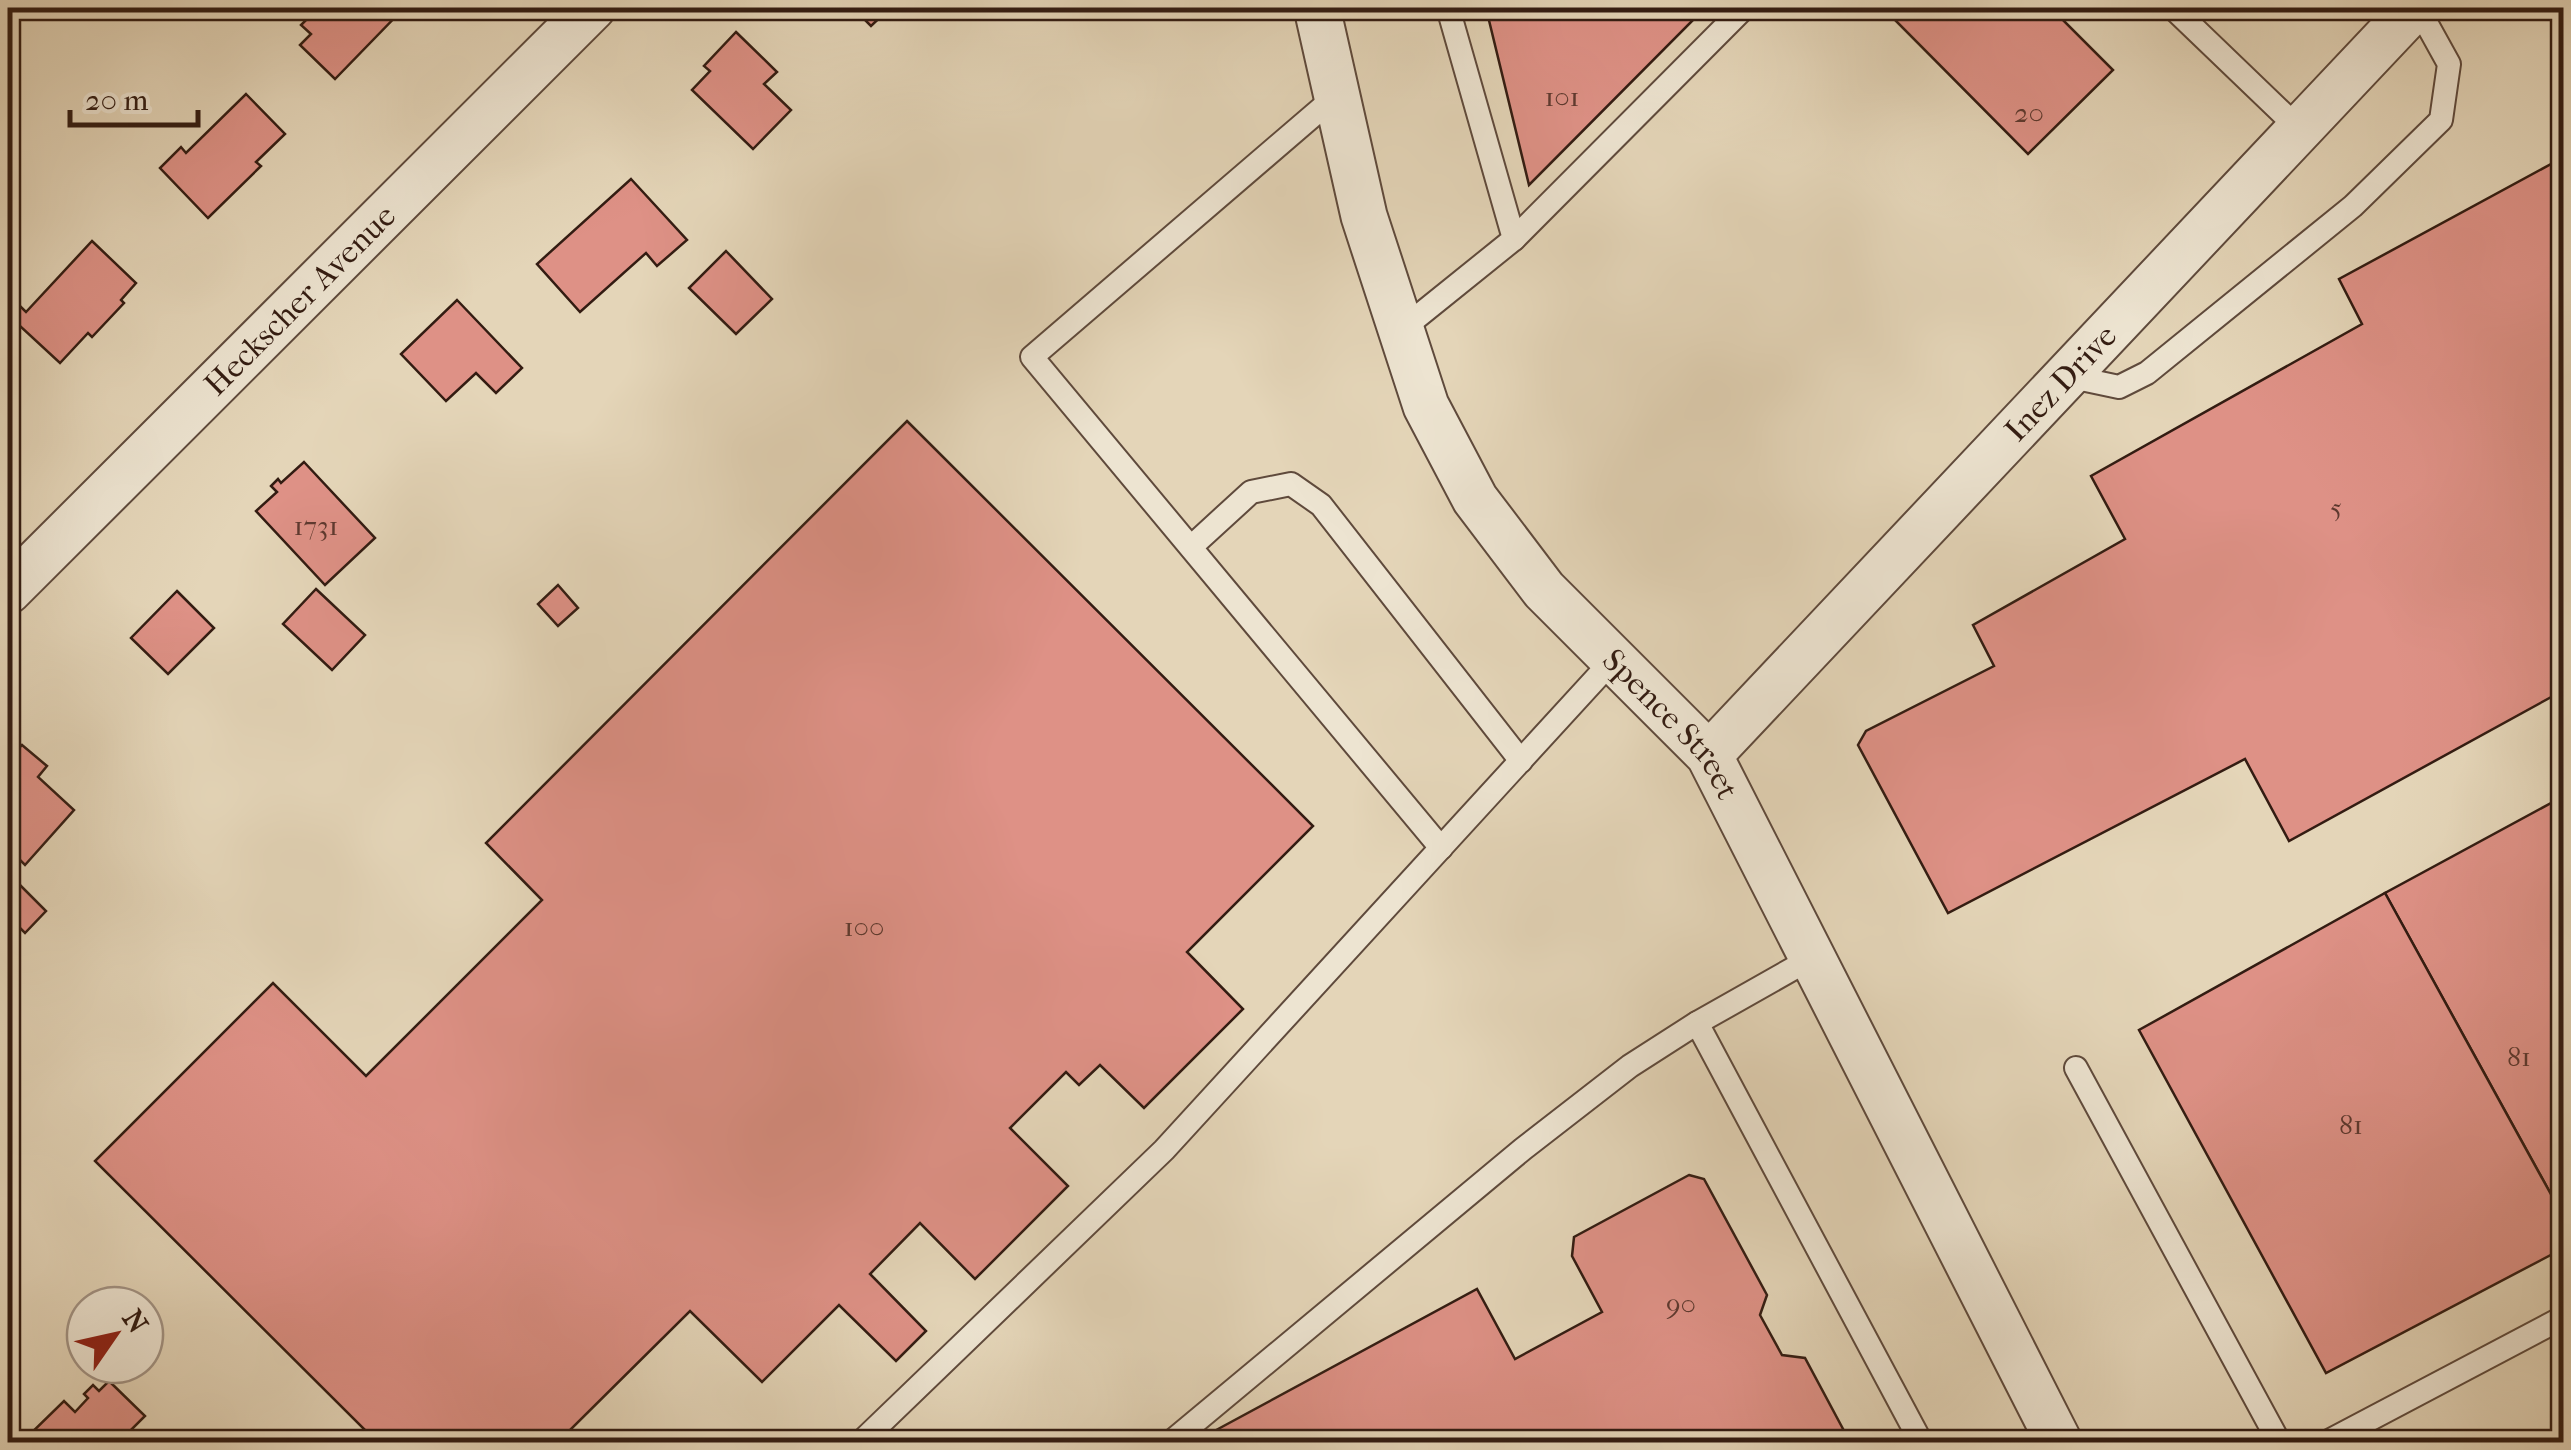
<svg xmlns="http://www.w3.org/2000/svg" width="2571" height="1450" font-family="'IM FELL French Canon',serif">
<rect width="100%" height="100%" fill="#e4d5b8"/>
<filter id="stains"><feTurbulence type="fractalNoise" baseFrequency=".002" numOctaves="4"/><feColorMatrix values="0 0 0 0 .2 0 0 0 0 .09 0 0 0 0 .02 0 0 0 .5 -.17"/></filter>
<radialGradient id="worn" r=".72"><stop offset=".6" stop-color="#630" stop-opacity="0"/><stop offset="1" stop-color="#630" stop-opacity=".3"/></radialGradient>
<g fill="#de9186" stroke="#331c12" stroke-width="2.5">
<path d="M318 8H404L335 79 300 45 311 34 301 25Z"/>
<path d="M853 8H890L871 26Z"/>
<path d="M1486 8H1705L1529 185Z"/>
<path d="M1901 8H2051L2113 70 2028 154 1892 17Z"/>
<path d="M736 32 777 72 764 84 791 110 753 149 692 90 710 71 704 66Z"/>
<path d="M246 94 285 134 256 162 261 166 208 218 160 168 181 147 186 153Z"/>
<path d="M2564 157V690L2289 841 2245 759 1948 913 1858 745 1866 731 1994 666 1973 625 2125 539 2091 476 2362 324 2339 279Z"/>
<path d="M631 179 687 240 657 266 646 253 580 312 537 264Z"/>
<path d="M92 241 136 283 121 300 124 303 92 337 88 333 60 363 8 315 18 304 26 312Z"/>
<path d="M726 251 772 299 736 334 689 288Z"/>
<path d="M457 300 522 368 496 393 476 373 446 401 401 354Z"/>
<path d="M907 421 1313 826 1187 952 1243 1009 1144 1108 1100 1065 1079 1085 1066 1072 1010 1128 1068 1186 975 1279 920 1223 870 1274 926 1331 896 1361 839 1305 762 1382 690 1311 558 1442H377L95 1161 273 983 366 1076 542 900 486 843Z"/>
<path d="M304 462 375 538 325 585 256 511 277 492 271 486 278 479 281 483Z"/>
<path d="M558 585 578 608 558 626 538 604Z"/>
<path d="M316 589 365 635 332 670 283 624Z"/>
<path d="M177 591 214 628 168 674 131 638Z"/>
<path d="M22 745 47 766 38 777 74 810 25 865 8 848V758Z"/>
<path d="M2564 796V1218L2385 893Z"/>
<path d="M12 877 46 911 25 933 8 916V882Z"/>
<path d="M2385 893 2564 1218V1248L2326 1373 2139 1030Z"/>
<path d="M1689 1175 1704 1179 1767 1295 1760 1315 1782 1355 1805 1358 1850 1442H1194L1477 1289 1515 1359 1602 1312 1572 1256 1574 1237Z"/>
<path d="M109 1381 145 1416 119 1442 24 1440 64 1401 75 1412 88 1398 84 1394 93 1385 99 1391Z"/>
</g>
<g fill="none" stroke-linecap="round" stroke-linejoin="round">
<defs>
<g id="service">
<path d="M2173 8 2299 129"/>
<path d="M1337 95 1032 357 1441 848"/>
<path d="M1514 239 1744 8"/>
<path d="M1401 330 1514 239 1448 8"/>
<path d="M2067 376 2119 387 2147 373 2353 206 2441 120 2449 64 2418 8"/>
<path d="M1191 547 1251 492 1291 484 1321 505 1521 761"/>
<path d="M1812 958 1697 1023 1921 1442"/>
<path d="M2076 1068 2279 1442"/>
<path d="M861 1442 1164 1150 1612 661"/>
<path d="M1171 1442 1523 1149 1630 1066 1697 1023"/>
<path d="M2327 1442 2564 1317"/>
</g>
<g id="minor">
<path id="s1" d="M1317 8 1364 216 1426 406 1475 499 1544 590 1709 755 2059 1442"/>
<path id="s2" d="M8 591 592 8"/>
<path id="s3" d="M1709 755 2414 8"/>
</g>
</defs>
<use href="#service" stroke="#5f4a3c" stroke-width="26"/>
<use href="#minor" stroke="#5f4a3c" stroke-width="49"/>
<use href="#service" stroke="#ede4d1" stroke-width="22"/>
<use href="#minor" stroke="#ede4d1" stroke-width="45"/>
</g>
<g text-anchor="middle" stroke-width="8" stroke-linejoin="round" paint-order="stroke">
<g font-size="28" fill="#5e392f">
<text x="1562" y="106">101</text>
<text x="2029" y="122">20</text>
<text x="2336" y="517">5</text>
<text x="316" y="535">1731</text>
<text x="864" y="936">100</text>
<text x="2519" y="1066">81</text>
<text x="2351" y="1134">81</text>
<text x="1681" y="1313">90</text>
</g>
<g font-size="32" fill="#331c12" stroke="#ede4d1">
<text dy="11" stroke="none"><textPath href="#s2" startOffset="412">Heckscher Avenue</textPath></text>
<text dy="11" stroke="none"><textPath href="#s3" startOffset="512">Inez Drive</textPath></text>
<text dy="11" stroke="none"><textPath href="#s1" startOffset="818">Spence Street</textPath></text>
</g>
</g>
<rect width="2571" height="1450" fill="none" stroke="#e4d5b8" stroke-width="40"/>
<rect x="10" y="10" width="2551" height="1430" fill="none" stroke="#331c12" stroke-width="5"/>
<rect x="20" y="20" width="2531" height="1410" fill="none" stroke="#331c12" stroke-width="2.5"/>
<g transform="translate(115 1335) rotate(56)"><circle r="48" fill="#ede4d1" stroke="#a39485" stroke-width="2.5"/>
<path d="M0-8L18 38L0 25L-18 38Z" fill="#8f2418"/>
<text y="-15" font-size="28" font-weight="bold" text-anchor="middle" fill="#331c12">N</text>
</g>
<path d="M70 110v15h128v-15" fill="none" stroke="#331c12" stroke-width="5"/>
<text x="85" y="110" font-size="30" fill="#331c12" stroke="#ede4d1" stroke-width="8" paint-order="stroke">20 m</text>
<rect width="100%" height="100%" filter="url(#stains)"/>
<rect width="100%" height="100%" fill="url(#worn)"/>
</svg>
